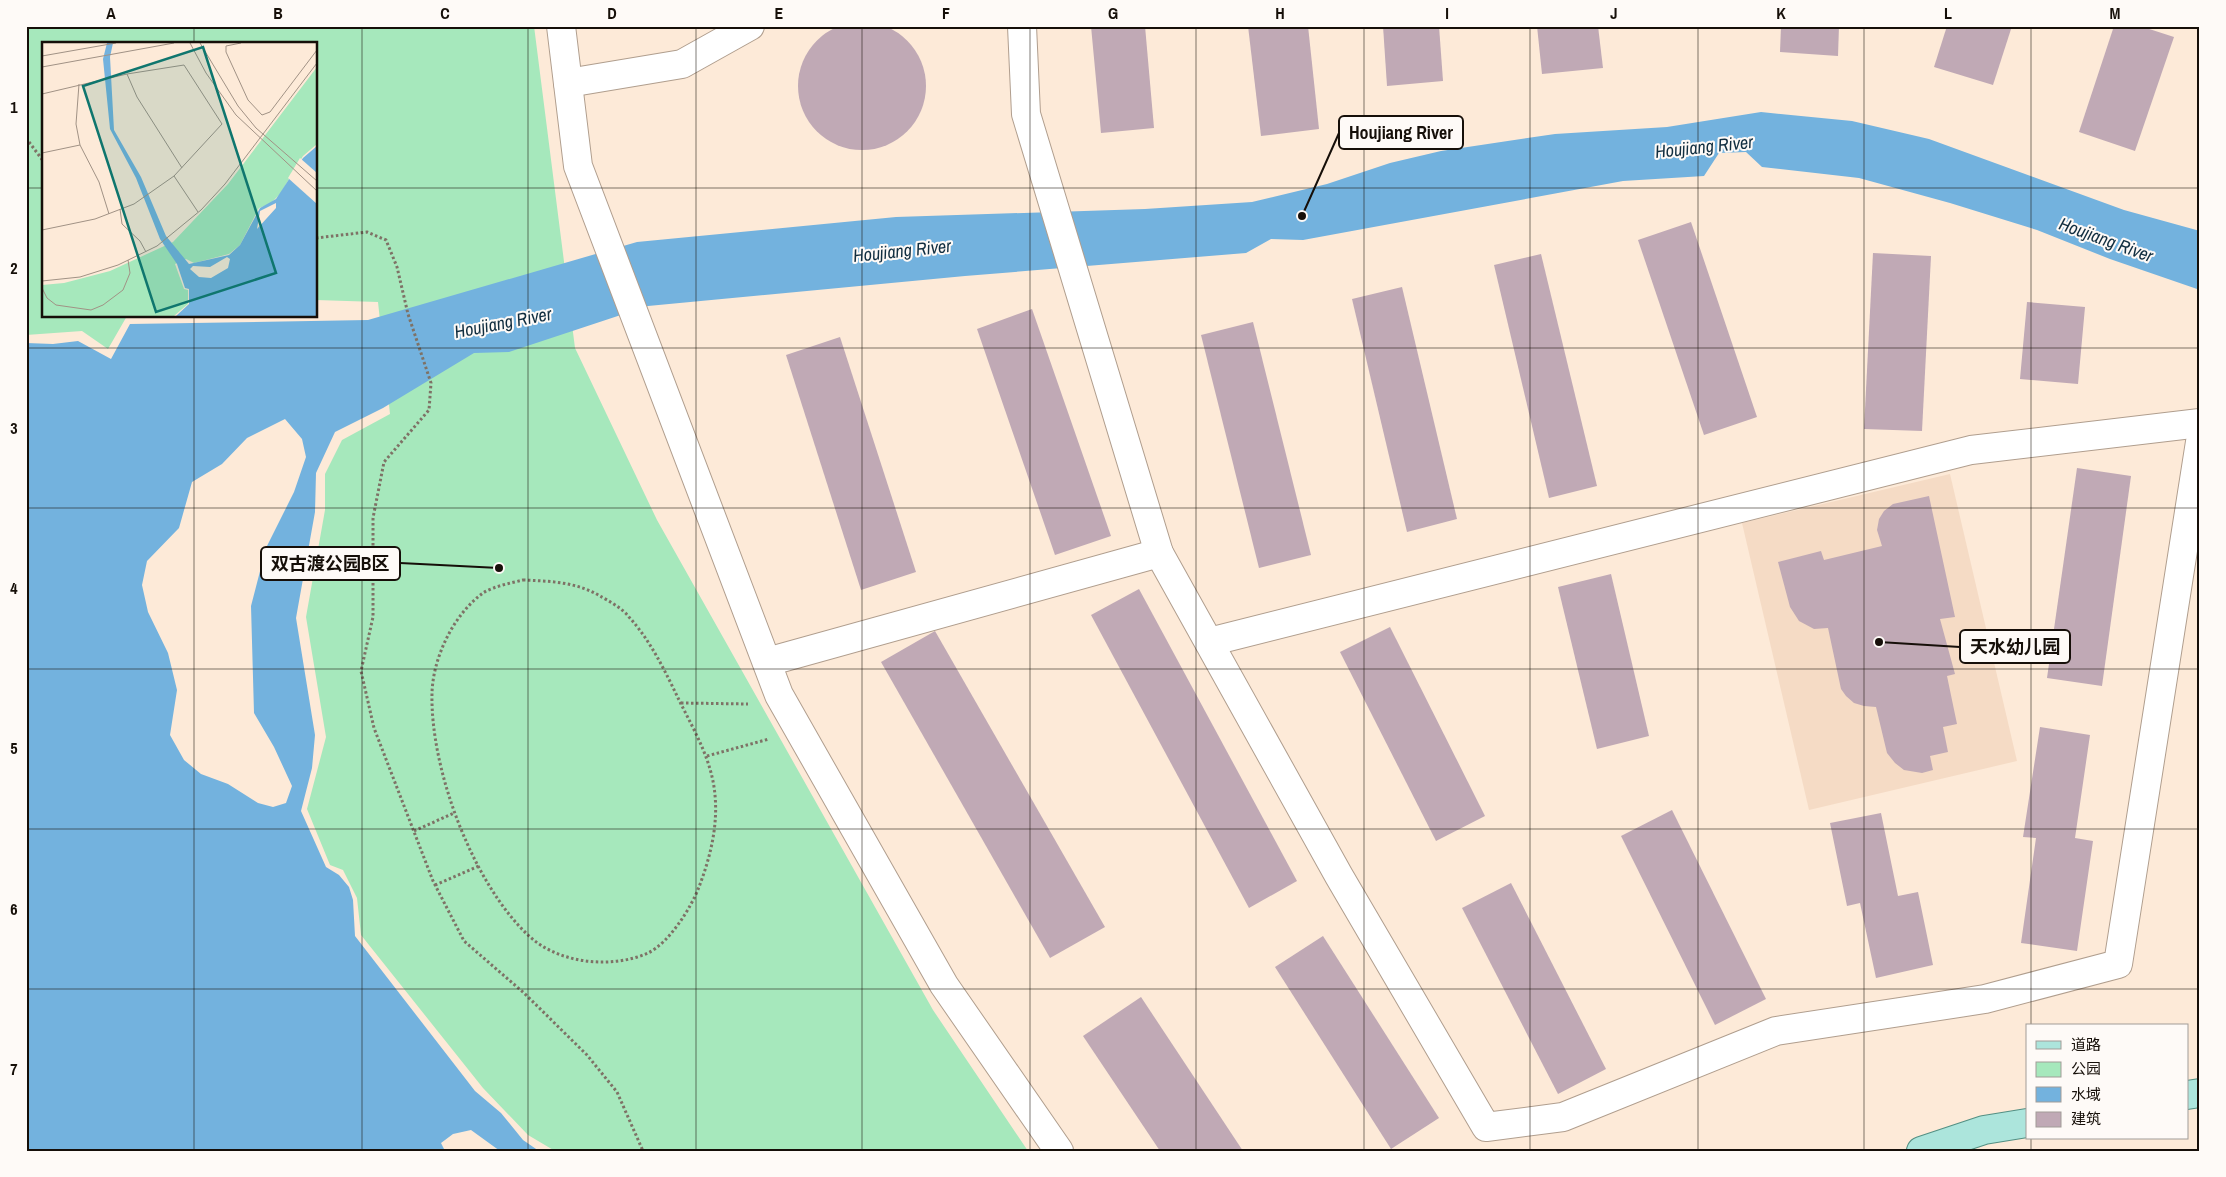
<svg xmlns="http://www.w3.org/2000/svg" width="2226" height="1177" font-family="'Archivo Narrow','Noto Sans SC',sans-serif">
<rect width="100%" height="100%" fill="#fdead8"/>
<path fill="#f5dbc5" d="M1950 474 2017 761 1809 810 1742 523Z"/>
<path fill="#a6e8bc" d="M26 26H534L575 348 657 520 933 1010 1028 1151H555L528 1135 483 1088 361 935 357 898 343 870 330 865 307 809 326 737 306 617 325 510V474L342 440 390 414 378 302 316 300V44H44V316H127L108 349 82 331 26 335Z"/>
<path fill="#73b2de" fill-rule="evenodd" d="M1761 112 1852 121 1929 139 2124 210 2200 231V290L2110 259 2037 230 1950 203 1859 178 1762 167 1746 152 1719 153 1704 176 1623 181 1303 240 1271 239 1246 253 965 276 648 306 509 352 474 353 383 408 335 432 316 473 315 512 296 618 315 735 312 768 301 811 326 867 339 875 349 887 353 900 355 936 475 1091 501 1113 523 1140 539 1151H500L471 1130 453 1134 441 1143 445 1151H26V343L53 344 78 341 111 359 130 324 368 320 637 242 896 217 1145 209 1252 202 1327 184 1390 163 1441 151 1555 134 1667 127ZM285 419 302 439 306 457 294 492 266 548 251 606 254 713 274 747 292 786 286 803 273 807 258 803 228 784 201 774 184 760 170 735 177 690 168 653 148 612 142 585 147 561 179 528 192 482 222 464 247 438Z"/>
<g fill="#c0a9b5">
<circle cx="862" cy="86" r="64"/>
<path d="M1091 26H1145L1154 128 1101 133Z"/>
<path d="M1248 26H1308L1319 129 1261 136Z"/>
<path d="M1383 26H1439L1443 81 1387 86Z"/>
<path d="M1537 26H1598L1603 68 1542 74Z"/>
<path d="M1781 26H1839L1838 56 1780 52Z"/>
<path d="M1947 26H2012L1993 85 1934 67Z"/>
<path d="M2114 26H2140L2174 37 2135 151 2079 132Z"/>
<path d="M1691 222 1757 417 1704 435 1638 240Z"/>
<path d="M1873 253 1931 256 1922 431 1864 429Z"/>
<path d="M1541 254 1597 486 1549 498 1494 265Z"/>
<path d="M1402 287 1457 519 1407 532 1352 299Z"/>
<path d="M2027 302 2085 307 2078 384 2020 379Z"/>
<path d="M1032 309 1111 536 1055 555 977 329Z"/>
<path d="M1253 322 1311 555 1259 568 1201 335Z"/>
<path d="M840 337 916 572 861 590 786 355Z"/>
<path d="M2077 468 2131 476 2102 686 2047 678Z"/>
<path d="M1929 496 1955 617 1940 619 1955 674 1947 676 1957 724 1943 727 1948 752 1930 756 1933 770 1922 773 1904 770 1895 763 1887 753 1876 707 1864 706 1854 703 1846 696 1841 689 1828 628 1814 629 1799 621 1790 607 1778 562 1821 551 1824 560 1882 546 1877 530 1879 519 1884 511 1893 504Z"/>
<path d="M1611 574 1649 736 1597 749 1558 587Z"/>
<path d="M1139 589 1297 881 1249 908 1091 615Z"/>
<path d="M1390 627 1485 816 1436 841 1340 652Z"/>
<path d="M935 631 1105 927 1050 958 881 662Z"/>
<path d="M2040 727 2090 735 2075 838 2093 841 2077 951 2021 943 2036 838 2023 837Z"/>
<path d="M1672 810 1766 999 1715 1025 1621 836Z"/>
<path d="M1881 813 1898 896 1918 892 1933 965 1876 978 1860 903 1847 906 1830 823Z"/>
<path d="M1511 883 1606 1069 1558 1094 1462 908Z"/>
<path d="M1323 936 1439 1118 1391 1149 1275 967Z"/>
<path d="M1141 997 1243 1151H1160L1083 1036Z"/>
</g>
<g fill="none" stroke-linecap="round" stroke-linejoin="round">
<defs>
<g id="minor">
<path d="M561 26 578 166 779 695 944 985 1059 1151"/>
<path d="M1022 26 1026 114 1159 553 1339 876 1486 1127 1563 1117 1776 1031 1985 999 2118 964 2200 442"/>
<path d="M568 83 682 64 750 26"/>
<path d="M1209 642 1971 450 2200 423"/>
<path d="M767 662 1159 553"/>
</g>
<g id="major">
<path d="M2187 1095 2200 1093"/>
<path d="M1921 1151 1984 1130 2027 1123"/>
</g>
</defs>
<use href="#minor" stroke="#b09e8e" stroke-width="30"/>
<use href="#major" stroke="#538f83" stroke-width="30"/>
<g stroke="#7e7266" stroke-width="3" stroke-dasharray="2.5 2.5" stroke-linecap="butt">
<path d="M26 138 44 162"/>
<path d="M316 238 367 232 386 240 397 267 408 314 431 383 429 410 384 462 373 518V617L361 671 374 728 433 881 464 941 524 993 587 1055 617 1092 643 1151"/>
<path d="M523 580C549 581 577 582 600 596 609 601 622 608 629 617 651 641 666 673 680 702 695 732 712 761 715 795 718 827 710 858 699 887 691 908 669 943 648 953 612 969 559 964 529 936 473 884 430 769 432 693 433 657 454 614 483 593 494 586 511 583 523 580Z"/>
<path d="M681 703 748 704"/>
<path d="M707 756 769 739"/>
<path d="M414 831 454 813"/>
<path d="M435 885 479 866"/>
</g>
<use href="#minor" stroke="#fff" stroke-width="28"/>
<use href="#major" stroke="#ace5dc" stroke-width="28"/>
</g>
<path fill="none" stroke="#160f09" stroke-width="1" stroke-opacity="0.55" d="M194 26V44M362 26V1151M528 26V1151M696 26V1151M862 26V1151M1030 26V1151M1196 26V1151M1364 26V1151M1530 26V1151M1698 26V1151M1864 26V1151M2031 26V1026M26 188H44M316 188H2200M194 316V1151M26 348H2200M26 508H2200M26 669H2200M26 829H2200M26 989H2200M2031 1138V1151"/>
<g text-anchor="middle" stroke-width="4" stroke-linejoin="round" paint-order="stroke">
<g font-size="18" font-style="italic" fill="#112e40" stroke="#fefaf7">
<text transform="translate(1704 147) rotate(-6)" y="6">Houjiang River</text>
<text transform="translate(2106 240) rotate(20)" y="6">Houjiang River</text>
<text transform="translate(902 251) rotate(-6)" y="6">Houjiang River</text>
<text transform="translate(503 323) rotate(-11)" y="6">Houjiang River</text>
</g>
</g>
<g transform="translate(42 42)">
<rect width="275" height="275" fill="#fdead8"/>
<path d="M275 25V102L261 114 238 152 228 162 217 166 198 203 187 212 152 221 144 217 133 222 142 247 146 248V262L132 274H0V243L22 241 68 229 131 200 186 142Z" fill="#a6e8bc"/>
<path d="M65 1H71L68 15 72 88 99 135 124 194 147 222 187 213 198 203 218 166 234 157 261 116 275 104V274H134L147 262V247L143 246 135 222 118 197 94 136 68 87 61 17ZM234 161V166L215 187 218 169ZM185 215 188 217 186 226 169 236 157 235 148 227 151 224 168 225Z" fill="#73b2de" fill-rule="evenodd"/>
<path d="M258 116 275 131V162L246 136Z" fill="#fdead8"/>
<path fill="none" stroke="#a19285" stroke-width="1" d="M148 1 164 31 194 73 275 149M158 1 196 64 214 86 275 139M199 1 184 4V10L206 58 220 73 228 70 275 8M0 14 74 1M0 25 132 1M85 32 95 55 140 126M37 42 34 82 38 103 57 140 67 172M0 52 85 32 142 23 180 82 132 134 92 162 53 177 0 188M0 111 38 103M132 134 156 170M78 167 80 182 98 199 104 210M0 239 38 235 76 223 115 204 159 168 183 142 275 21M0 246 5 256 14 263 49 268 61 263 81 248 88 231 86 218"/>
<path fill="#0f766e" fill-opacity="0.15" stroke="#0f766e" stroke-width="2.5" d="M161 5 234 231 114 270 41 44Z"/>
<rect width="275" height="275" fill="none" stroke="#160f09" stroke-width="2.5"/>
</g>
<path fill="none" stroke="#160f09" stroke-width="2" d="M1302 216L1339 133M499 568L400 563M1879 642L1960 647"/>
<g fill="#160f09" stroke="#fefaf7" stroke-width="2">
<circle cx="1302" cy="216" r="5"/>
<circle cx="499" cy="568" r="5"/>
<circle cx="1879" cy="642" r="5"/>
</g>
<g fill="#fefaf7" stroke="#160f09" stroke-width="2">
<rect x="1339" y="116" width="124" height="33" rx="5"/>
<rect x="261" y="547" width="139" height="33" rx="5"/>
<rect x="1960" y="630" width="110" height="33" rx="5"/>
</g>
<g font-size="18" text-anchor="middle" font-weight="bold" fill="#160f09">
<text x="1401" y="139">Houjiang River</text>
<text x="330" y="570">双古渡公园B区</text>
<text x="2015" y="653">天水幼儿园</text>
</g>
<rect width="2226" height="1177" fill="none" stroke="#fefaf7" stroke-width="55"/>
<rect x="2026" y="1024" width="162" height="115" fill="#fefaf7" stroke="#a19c98"/>
<rect x="2036" y="1041" width="25" height="8" fill="#ace5dc" stroke="#a19c98"/>
<text x="2071" y="1050" font-size="15" fill="#160f09">道路</text>
<rect x="2036" y="1062" width="25" height="15" fill="#a6e8bc" stroke="#a19c98"/>
<text x="2071" y="1074" font-size="15" fill="#160f09">公园</text>
<rect x="2036" y="1087" width="25" height="15" fill="#73b2de" stroke="#a19c98"/>
<text x="2071" y="1100" font-size="15" fill="#160f09">水域</text>
<rect x="2036" y="1112" width="25" height="15" fill="#c0a9b5" stroke="#a19c98"/>
<text x="2071" y="1124" font-size="15" fill="#160f09">建筑</text>
<rect x="28" y="28" width="2170" height="1122" fill="none" stroke="#160f09" stroke-width="2"/>
<g font-size="16" text-anchor="middle" font-weight="bold" fill="#160f09">
<text x="111" y="19">A</text>
<text x="278" y="19">B</text>
<text x="445" y="19">C</text>
<text x="612" y="19">D</text>
<text x="779" y="19">E</text>
<text x="946" y="19">F</text>
<text x="1113" y="19">G</text>
<text x="1280" y="19">H</text>
<text x="1447" y="19">I</text>
<text x="1614" y="19">J</text>
<text x="1781" y="19">K</text>
<text x="1948" y="19">L</text>
<text x="2115" y="19">M</text>
<text x="14" y="113">1</text>
<text x="14" y="274">2</text>
<text x="14" y="434">3</text>
<text x="14" y="594">4</text>
<text x="14" y="754">5</text>
<text x="14" y="915">6</text>
<text x="14" y="1075">7</text>
</g>
</svg>
